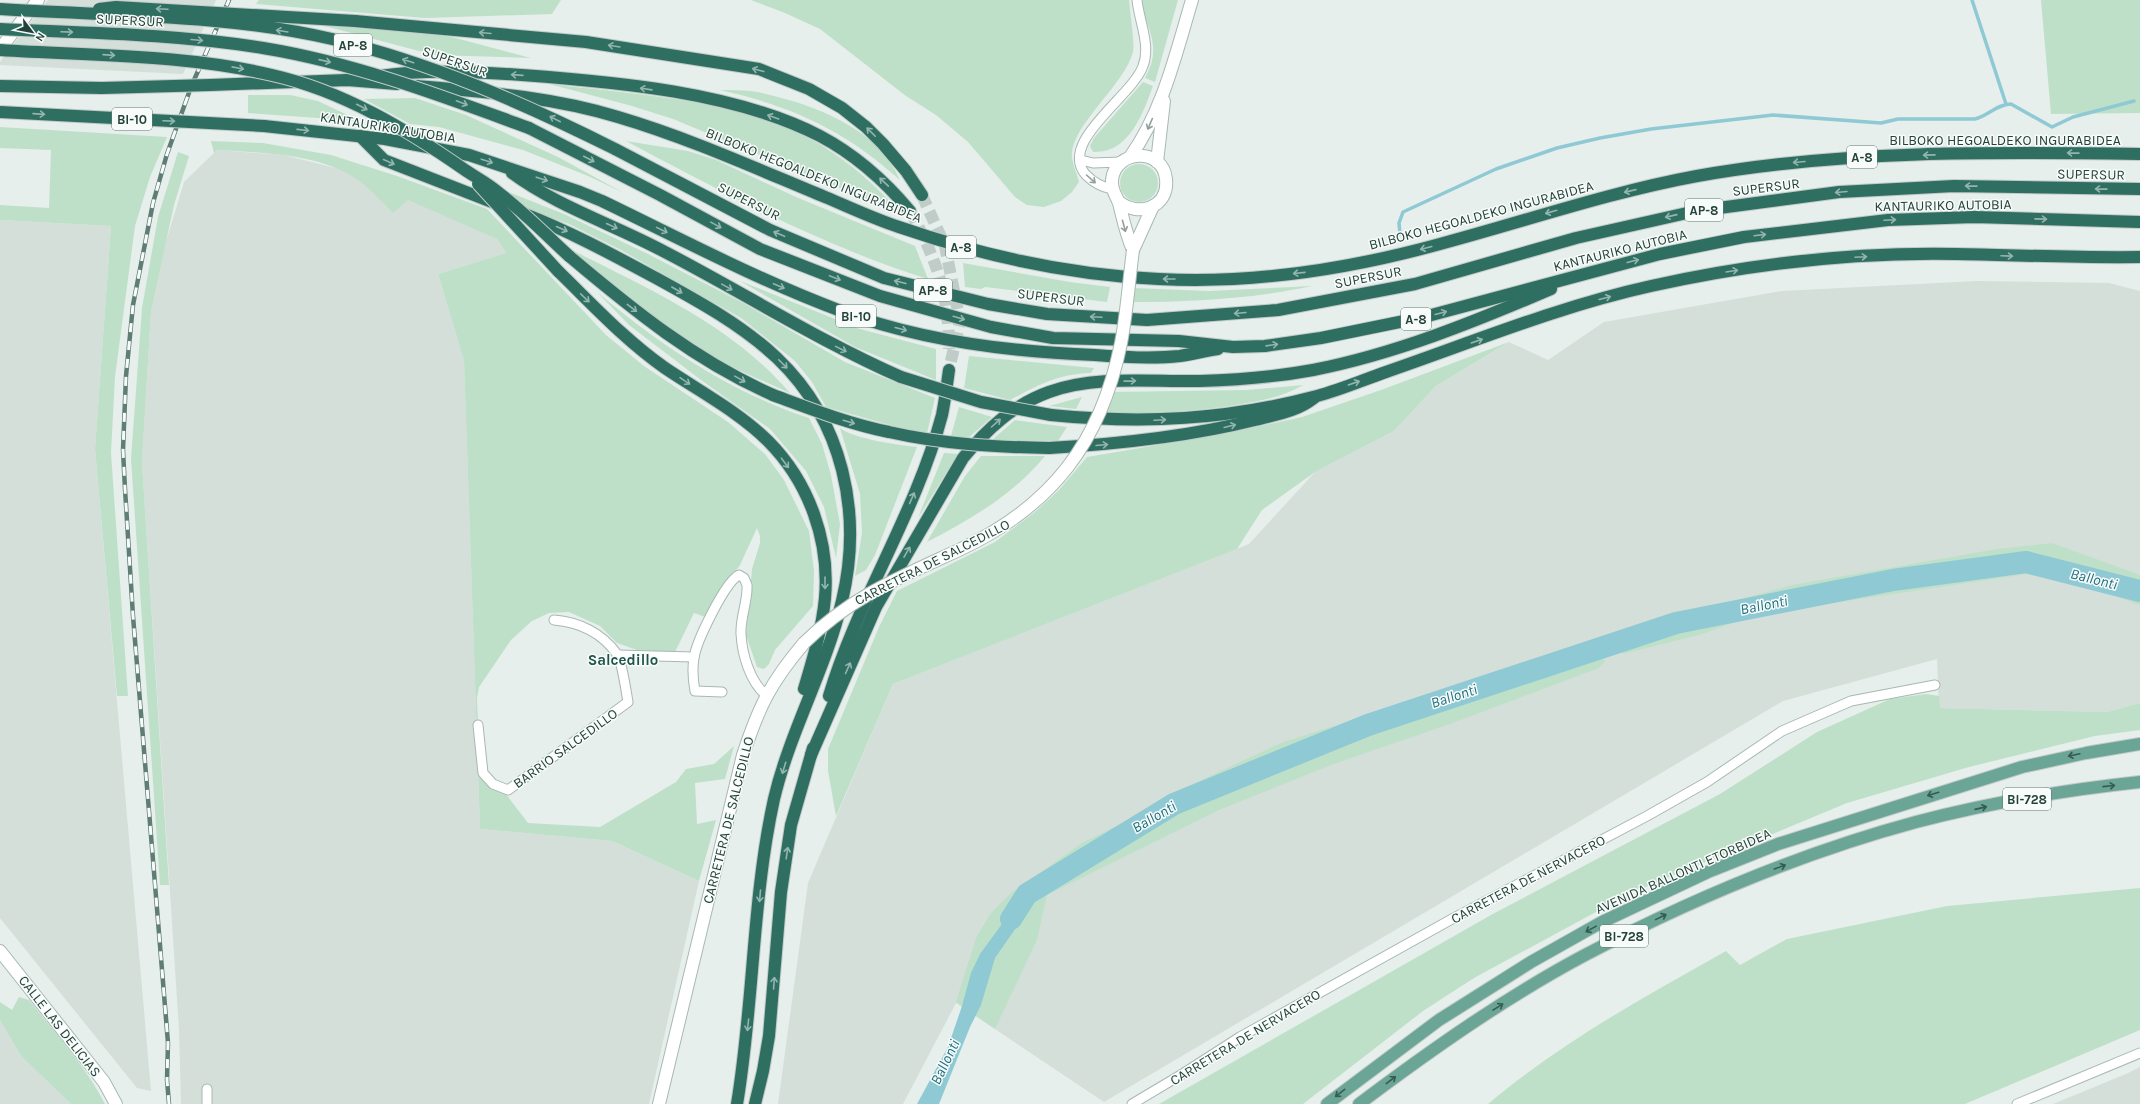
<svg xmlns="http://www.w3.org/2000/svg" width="2140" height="1104" font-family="Karla,sans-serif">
<rect width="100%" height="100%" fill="#e6efeb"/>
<g fill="#d4dfda">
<path d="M48 0H216L183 74 0 65V62Z"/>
<path d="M217 150 284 155 363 175 490 228 506 253 438 274 464 361 480 829 612 841 699 881 649 1104H181L179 1030 142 462 151 312 165 245 184 182Z"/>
<path d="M0 220 111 226 95 449 151 1091 137 1088 0 918Z"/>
<path d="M1977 281 2109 283 2140 291V703L2107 712 1939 708 1937 659 1783 701 1104 1102 956 1003 903 1104H778L808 883 893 684 1249 544 1315 472 1394 431 1436 386 1509 342 1548 360 1604 322 1782 291Z"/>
<path d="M0 1020 21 1056 71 1104H0Z"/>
<path d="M2140 1067V1104H2053L2126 1074Z"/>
</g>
<g fill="#bfe0c8">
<path d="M259 0H561L552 14 425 18 256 4Z"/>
<path d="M751 0H1129C1130 11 1135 44 1133 52 1124 86 1068 128 1072 158 1073 166 1077 174 1079 182L1072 192 1061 201 1044 207 1027 205 1015 197 968 142 936 115 906 96 820 29 785 13Z"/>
<path d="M1141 0H1178L1155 82 1145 78C1163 46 1147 32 1141 0Z"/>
<path d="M2041 0H2140V113L2051 114Z"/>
<path d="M325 26 418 32 452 37 531 58 434 55Z"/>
<path d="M1143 82 1153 86C1143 113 1129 154 1093 152L1090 146 1094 138Z"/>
<path d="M549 84C624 93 722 99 790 129 831 147 866 175 896 208L864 198 673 119 632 106Z"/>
<path d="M720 90C731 90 741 90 751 91 760 92 769 95 778 97 825 109 880 133 900 180 844 130 794 107 720 90Z"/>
<path d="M248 95H290L318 101 360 121 248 113Z"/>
<path d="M415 98 466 115 558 157 624 193 588 176 523 150 439 127 410 124 364 99Z"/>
<path d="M0 127 167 137 150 177 135 226 115 377 111 453 128 696H117L95 449 111 226 0 220V205L49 208 51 150 0 148Z"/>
<path d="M211 141 263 143 331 155 397 176 487 209 606 335 644 366 728 422 765 454 784 480 809 531 814 571 813 606 775 650 769 664 764 669 757 667 746 635 752 569 760 543V536L757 528 740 565 726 584 708 618 694 613 675 652 637 650 617 643 600 626 569 612 549 613 532 621 511 640 479 687 477 698 480 775 491 788 506 794 528 823 600 827 676 782 686 769 714 764 734 746 725 779 695 783 697 824 716 820 699 881 612 841 480 829 464 361 438 274 506 253 497 239 408 200 393 213C383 203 373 192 362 183 324 153 263 153 217 150L214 153Z"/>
<path d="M626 141 688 151 716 160 796 197 915 246 928 279C822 246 724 193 626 141Z"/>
<path d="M178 152 189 156 174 205 151 312 142 462 169 885H160L131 459 142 308 158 217Z"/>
<circle cx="1139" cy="183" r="19"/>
<path d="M506 191 564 214 648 254 743 303 845 362 935 398 927 433 897 427 826 407 812 382 795 361 741 318 621 250 569 224 523 208Z"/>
<path d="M568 248C647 288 732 325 790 393 759 379 726 366 697 347 652 318 610 282 568 248Z"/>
<path d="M963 263 1070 282 1110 287 1107 302 985 287 981 289 965 287Z"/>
<path d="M740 281 860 329 936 349V380L855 347Z"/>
<path d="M1312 286C1251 299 1192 302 1130 302L1133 288 1209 291Z"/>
<path d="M597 292C660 345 730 392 809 418L822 444 831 475 840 524 836 558 824 507 806 471 770 429 701 380 629 325Z"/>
<path d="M1509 342 1436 386 1394 431 1315 472 1262 510 1237 549 893 684 836 816 828 771V749L879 627 897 591 995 542 1035 512 1059 490 1087 457 1228 433 1302 417 1381 390Z"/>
<path d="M969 356 1094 368 1091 373C1057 374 1039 385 1010 400L964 388Z"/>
<path d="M1303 385C1283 397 1263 400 1242 404 1195 412 1149 413 1102 414L1109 392 1246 390Z"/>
<path d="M1082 397 1076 409 1049 406Z"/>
<path d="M959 407 992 417 967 439 951 436Z"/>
<path d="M1015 420 1067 427 1058 441 992 440Z"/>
<path d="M840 428C854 439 899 445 917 447L875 555 866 570 855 576 862 533 860 494Z"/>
<path d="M944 453 958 454 918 518Z"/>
<path d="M981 456H1045C1013 495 971 519 927 542L965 476Z"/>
<path d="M2052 543 2140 575V605C2104 593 2065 572 2027 574L1759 614 1702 634 1623 654 1615 634 1792 585 1997 549Z"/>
<path d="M1596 641 1605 661 1599 668 1450 724 1331 765 1219 810 1047 895 1037 940 995 1029 956 1002 976 938 990 914 1011 893 1082 843 1178 795 1182 789 1281 743Z"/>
<path d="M1926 694 1939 696 1940 708 2107 712 2140 703V730L2095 736 1969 767 1847 803 1631 893 1474 978 1423 1011 1303 1104H1159L1491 915 1720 794 1817 732 1890 699Z"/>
<path d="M2140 888V1030L1965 1104H1488C1560 1043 1644 997 1726 951L1740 965 1787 939 1947 906Z"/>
<path d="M19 997 29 1000C56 1034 85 1065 105 1104H71L21 1056 0 1020V1002L12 1010Z"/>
</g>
<path fill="#8ec9d4" d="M1034 890 1018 925 995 958 981 1005 970 1027 939 1104H917L948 1047 962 1006 971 973 980 954 1013 909Z"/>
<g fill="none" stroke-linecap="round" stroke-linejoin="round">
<g stroke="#8ec9d4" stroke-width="3.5">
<path d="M1972 0 2006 104"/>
<path d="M1400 234 1399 223 1403 212 1496 169 1557 148 1600 138 1651 129 1773 115 1881 123 1898 119H1975C1988 116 1997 104 2011 104L2052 127 2073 117 2134 101"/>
</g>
<path stroke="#8ec9d4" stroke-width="22" d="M1011 919 1027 894 1174 804 1368 725 1676 623 1893 580 2026 562 2140 591"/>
<g stroke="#bfccc8" stroke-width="12" stroke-dasharray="12 6" stroke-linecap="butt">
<path d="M922 195 945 246 960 321 949 370"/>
<path d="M910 211C936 258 949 294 949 349"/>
</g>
<defs>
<g id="minor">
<path d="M1081 160 1093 163 1121 162"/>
<path d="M1112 189C1101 187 1094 183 1086 175 1057 142 1132 97 1143 66 1151 45 1139 21 1137 0"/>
<path d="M617 655 694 657"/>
<path d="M722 692 695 691C693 680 692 669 694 658 696 642 725 582 739 575L744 578 747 585C748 601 740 618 741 634 742 654 750 682 766 695"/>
<path d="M478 725 483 773 493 784 508 790 628 702C626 691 622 661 617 654 602 633 579 622 554 620"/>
<path d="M207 1089V1104"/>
<path d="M1132 1104 1184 1073 1240 1037 1452 919 1647 816 1707 782 1782 731 1851 701 1935 685"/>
<path d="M2017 1104 2140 1053"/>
</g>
<g id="tertiary">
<path d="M0 49 38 0"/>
<path d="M1130 157C1163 111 1176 53 1192 0"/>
<path d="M1157 162 1164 101"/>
<path d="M1118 201C1138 218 1169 208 1166 179 1163 147 1115 149 1112 180 1111 190 1116 195 1119 203 1123 219 1126 234 1133 250"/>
<path d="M1133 250 1153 206"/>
<path d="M0 951 104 1082 116 1104"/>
<path d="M659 1104 743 755C759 706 771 682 804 643"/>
</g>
<g id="primary">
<path d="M1327 1104 1439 1020 1531 962 1602 922 1708 872 1778 844 2022 767 2086 753 2140 744"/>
<path d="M1359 1104C1431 1050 1506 997 1585 955 1690 900 1801 853 1916 822 1989 803 2065 790 2140 782"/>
</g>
<g id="motorway">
<path d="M355 21 586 42 759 69 809 89 842 108 866 127 883 144 906 171 922 195"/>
<path d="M380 76C424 69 478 72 522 75 616 82 735 92 820 136 856 155 884 180 910 211"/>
<path d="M210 85 347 80 397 84"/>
<path d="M0 86 102 88"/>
<path d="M417 86C485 92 552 97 618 117 689 138 757 169 825 197 849 207 874 219 899 227 983 256 1070 275 1159 279 1253 284 1349 269 1440 244 1526 221 1610 192 1697 176 1843 150 1992 152 2140 154"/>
<path d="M264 126 385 139 469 155 580 192 602 201C681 239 758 280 841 311 921 341 1010 352 1095 355 1123 357 1152 359 1180 356 1193 354 1205 351 1218 349"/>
<path d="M529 128 660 195 760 249 880 296 991 327 1053 338 1179 341 1233 347 1265 346 1321 338 1424 317 1660 254 1744 237 1888 220 1974 217 2140 222"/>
<path d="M360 136 384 160 497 204"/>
<path d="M615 149 770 230 884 278 988 304 1047 314 1147 320 1278 310 1415 284 1576 238 1696 211 1839 192 1954 186 2140 189"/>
<path d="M512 173C558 207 615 225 665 252 744 293 819 341 901 377"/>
<path d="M525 214C571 232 613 255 656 278 698 301 742 325 777 358 843 421 863 513 842 601 826 669 790 731 774 799 752 899 754 1003 737 1104"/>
<path d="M569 256C633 310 696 361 773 395"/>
<path d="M558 271C592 304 625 340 665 368 699 391 739 412 768 441 809 482 830 541 825 598 822 629 813 659 804 689"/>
<path d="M1051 415C1144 424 1226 420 1317 396 1340 390 1363 380 1386 372 1473 342 1560 306 1651 286 1750 264 1854 252 1956 254 2017 255 2078 258 2140 257"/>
<path d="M1049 448C1119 444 1187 437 1255 420 1277 414 1296 412 1314 398"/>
<path d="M829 696C858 599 916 513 942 415 945 400 947 385 949 370"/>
<path d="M811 755 876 607 963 458C987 429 1013 405 1049 392 1096 375 1151 382 1200 381 1238 380 1275 377 1313 370 1395 354 1474 322 1551 289"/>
<path d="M755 1104 763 1071 769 1036 781 892 791 825 813 748"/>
</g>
</defs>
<use href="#minor" stroke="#a8b8b2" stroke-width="11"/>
<use href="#tertiary" stroke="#a8b8b2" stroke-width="14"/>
<use href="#primary" stroke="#c2cac8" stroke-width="14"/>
<use href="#motorway" stroke="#c2cac8" stroke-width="14"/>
<use href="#minor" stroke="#fff" stroke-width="9"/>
<use href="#tertiary" stroke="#fff" stroke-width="12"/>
<use href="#primary" stroke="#6aa596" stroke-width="12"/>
<use href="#motorway" stroke="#2f6f62" stroke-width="12"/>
<defs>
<path id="rail" d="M169 1104 167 1080 168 1043 133 616 125 489 123 450 126 376 133 305 153 203 167 154 191 87 229 0"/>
</defs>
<use href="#rail" stroke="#5f7d75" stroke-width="4.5"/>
<use href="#rail" stroke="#f7fbf9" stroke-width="3" stroke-dasharray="9" stroke-linecap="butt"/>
<defs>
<path id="tertiary-bridge" d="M804 643C852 596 901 577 961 549 1052 506 1101 442 1121 343 1127 312 1129 280 1133 250"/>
<g id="motorway-bridge">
<path d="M0 9C108 16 226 14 332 39 432 63 523 103 615 149"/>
<path d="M99 9 116 7 355 21"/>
<path d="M0 29C88 33 176 34 263 48 355 63 442 96 529 128"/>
<path d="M0 50C91 56 183 54 272 75 343 91 406 129 465 170 477 178 489 184 499 193 524 212 546 235 569 256"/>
<path d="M102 88 210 85"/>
<path d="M0 112 264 126"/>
<path d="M478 184 558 271"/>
<path d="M901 377 981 402 1051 415"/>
<path d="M773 395C811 409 849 424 889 432 942 444 995 447 1049 448"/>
</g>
</defs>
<use href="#tertiary-bridge" stroke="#a8b8b2" stroke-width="14" stroke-linecap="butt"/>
<use href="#motorway-bridge" stroke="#c2cac8" stroke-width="14" stroke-linecap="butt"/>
<use href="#tertiary-bridge" stroke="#fff" stroke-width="12"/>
<use href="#motorway-bridge" stroke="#2f6f62" stroke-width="12"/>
</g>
<defs><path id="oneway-shaft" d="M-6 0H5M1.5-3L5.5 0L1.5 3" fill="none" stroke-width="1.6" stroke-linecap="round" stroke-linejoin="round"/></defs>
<g stroke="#93b5ae">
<use href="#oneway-shaft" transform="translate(162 9) rotate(-177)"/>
<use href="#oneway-shaft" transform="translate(282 31) rotate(-171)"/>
<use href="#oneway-shaft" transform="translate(67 32) rotate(2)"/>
<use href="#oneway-shaft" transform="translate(485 33) rotate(-175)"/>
<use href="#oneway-shaft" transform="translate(197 40) rotate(5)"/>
<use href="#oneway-shaft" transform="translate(614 46) rotate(-171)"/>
<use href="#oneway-shaft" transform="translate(109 55) rotate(4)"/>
<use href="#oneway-shaft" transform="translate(325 61) rotate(13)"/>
<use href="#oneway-shaft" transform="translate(408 61) rotate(-162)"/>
<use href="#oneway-shaft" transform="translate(238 68) rotate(11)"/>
<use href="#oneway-shaft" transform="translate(758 70) rotate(-165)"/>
<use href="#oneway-shaft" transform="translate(517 75) rotate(-176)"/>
<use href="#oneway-shaft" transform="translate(646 89) rotate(-172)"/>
<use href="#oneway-shaft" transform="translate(462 103) rotate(21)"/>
<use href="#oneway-shaft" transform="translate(362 107) rotate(27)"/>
<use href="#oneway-shaft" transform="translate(39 114) rotate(4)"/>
<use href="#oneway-shaft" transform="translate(773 117) rotate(-160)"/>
<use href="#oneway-shaft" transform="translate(555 119) rotate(-153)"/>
<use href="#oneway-shaft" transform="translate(169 121) rotate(2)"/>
<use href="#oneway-shaft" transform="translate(303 130) rotate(6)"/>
<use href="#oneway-shaft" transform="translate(871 132) rotate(-135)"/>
<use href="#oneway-shaft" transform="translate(2073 153) rotate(-179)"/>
<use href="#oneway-shaft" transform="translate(1929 155) rotate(179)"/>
<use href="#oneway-shaft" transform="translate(589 159) rotate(27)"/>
<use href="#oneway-shaft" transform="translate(487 161) rotate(18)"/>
<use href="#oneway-shaft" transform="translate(389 162) rotate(24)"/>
<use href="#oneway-shaft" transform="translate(1799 162) rotate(175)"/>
<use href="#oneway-shaft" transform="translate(542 179) rotate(18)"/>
<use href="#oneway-shaft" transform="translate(884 182) rotate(-137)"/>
<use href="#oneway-shaft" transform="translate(1971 186) rotate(-179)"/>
<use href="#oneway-shaft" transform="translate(2101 189) rotate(-179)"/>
<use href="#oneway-shaft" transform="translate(1630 191) rotate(167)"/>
<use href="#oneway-shaft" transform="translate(1841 192) rotate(175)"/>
<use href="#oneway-shaft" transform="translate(1551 212) rotate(164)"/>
<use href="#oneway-shaft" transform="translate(1671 216) rotate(167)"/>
<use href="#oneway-shaft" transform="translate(2041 219) rotate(1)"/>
<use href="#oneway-shaft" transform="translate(1890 220) rotate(-3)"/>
<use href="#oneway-shaft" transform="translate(716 225) rotate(29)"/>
<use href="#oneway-shaft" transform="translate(612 226) rotate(25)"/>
<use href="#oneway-shaft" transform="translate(562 229) rotate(24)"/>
<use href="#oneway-shaft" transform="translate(662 230) rotate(26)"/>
<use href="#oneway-shaft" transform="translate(779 234) rotate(-157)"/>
<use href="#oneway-shaft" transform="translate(1760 235) rotate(-7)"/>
<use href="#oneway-shaft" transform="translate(1426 248) rotate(166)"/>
<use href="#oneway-shaft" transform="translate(2007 256) rotate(2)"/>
<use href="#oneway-shaft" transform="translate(1861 257) rotate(-3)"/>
<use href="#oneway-shaft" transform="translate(1633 261) rotate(-14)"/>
<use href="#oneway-shaft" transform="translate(1732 271) rotate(-9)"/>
<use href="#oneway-shaft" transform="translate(1299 273) rotate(174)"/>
<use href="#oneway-shaft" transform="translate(835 278) rotate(21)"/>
<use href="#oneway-shaft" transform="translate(1169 279) rotate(180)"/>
<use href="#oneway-shaft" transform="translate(900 282) rotate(-166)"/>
<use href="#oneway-shaft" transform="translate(779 286) rotate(23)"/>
<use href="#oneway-shaft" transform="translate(727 287) rotate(29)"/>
<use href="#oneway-shaft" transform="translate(677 290) rotate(30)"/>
<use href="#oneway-shaft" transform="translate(585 298) rotate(44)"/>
<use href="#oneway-shaft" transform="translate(1605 298) rotate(-15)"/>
<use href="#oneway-shaft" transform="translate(632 308) rotate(37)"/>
<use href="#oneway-shaft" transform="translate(1240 313) rotate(175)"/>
<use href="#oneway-shaft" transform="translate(1441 313) rotate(-15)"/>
<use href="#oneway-shaft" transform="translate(1096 317) rotate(-177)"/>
<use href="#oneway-shaft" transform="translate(959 318) rotate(16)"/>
<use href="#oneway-shaft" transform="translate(901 329) rotate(15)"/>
<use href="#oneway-shaft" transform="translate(1477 341) rotate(-19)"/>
<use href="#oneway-shaft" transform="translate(1272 345) rotate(-8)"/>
<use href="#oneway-shaft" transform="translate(841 349) rotate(26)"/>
<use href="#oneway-shaft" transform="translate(783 364) rotate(45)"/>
<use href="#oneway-shaft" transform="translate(740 379) rotate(29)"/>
<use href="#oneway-shaft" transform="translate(685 381) rotate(34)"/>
<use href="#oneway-shaft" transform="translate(1130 381) rotate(-1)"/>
<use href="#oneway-shaft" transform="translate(1354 383) rotate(-19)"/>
<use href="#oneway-shaft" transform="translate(1160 420) rotate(-3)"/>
<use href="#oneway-shaft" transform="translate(849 422) rotate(16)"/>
<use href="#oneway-shaft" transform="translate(996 423) rotate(-42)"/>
<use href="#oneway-shaft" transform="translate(1230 426) rotate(-14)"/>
<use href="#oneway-shaft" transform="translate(1102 445) rotate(-5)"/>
<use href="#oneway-shaft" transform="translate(785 463) rotate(53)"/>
<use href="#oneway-shaft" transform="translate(912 498) rotate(-67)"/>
<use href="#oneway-shaft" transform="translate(907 552) rotate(-60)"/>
<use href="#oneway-shaft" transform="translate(825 583) rotate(90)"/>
<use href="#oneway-shaft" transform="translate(848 668) rotate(-66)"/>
<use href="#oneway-shaft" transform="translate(784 768) rotate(107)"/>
<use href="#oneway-shaft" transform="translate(787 853) rotate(-82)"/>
<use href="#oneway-shaft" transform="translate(760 896) rotate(95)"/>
<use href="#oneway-shaft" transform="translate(774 983) rotate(-86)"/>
<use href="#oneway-shaft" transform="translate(748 1025) rotate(96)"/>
</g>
<g stroke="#92a09c">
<use href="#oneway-shaft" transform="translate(1150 124) rotate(113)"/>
<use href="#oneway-shaft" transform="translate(1091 179) rotate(42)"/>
<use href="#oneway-shaft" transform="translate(1124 226) rotate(75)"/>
</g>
<g stroke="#365b51">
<use href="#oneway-shaft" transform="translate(2074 755) rotate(168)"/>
<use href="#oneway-shaft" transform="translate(2109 786) rotate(-6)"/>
<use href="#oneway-shaft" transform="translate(1933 794) rotate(163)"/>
<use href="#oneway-shaft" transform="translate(1981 808) rotate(-13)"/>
<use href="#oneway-shaft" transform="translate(1780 867) rotate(-20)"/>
<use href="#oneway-shaft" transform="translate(1661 917) rotate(-26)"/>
<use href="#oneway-shaft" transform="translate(1591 929) rotate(151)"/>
<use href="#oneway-shaft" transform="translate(1498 1007) rotate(-32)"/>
<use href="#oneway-shaft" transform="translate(1391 1080) rotate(-37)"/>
<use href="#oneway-shaft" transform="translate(1340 1093) rotate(142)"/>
</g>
<g text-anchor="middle" stroke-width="3" stroke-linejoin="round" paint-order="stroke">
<g fill="#f7fbf9" stroke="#637a73" stroke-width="1">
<rect x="334" y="34" width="38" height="22" rx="3"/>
<rect x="112" y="108" width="40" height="22" rx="3"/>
<rect x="1847" y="146" width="30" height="22" rx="3"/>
<rect x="1685" y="199" width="38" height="22" rx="3"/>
<rect x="946" y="236" width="30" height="22" rx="3"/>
<rect x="914" y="279" width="38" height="22" rx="3"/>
<rect x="836" y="305" width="40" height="22" rx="3"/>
<rect x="1401" y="308" width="30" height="22" rx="3"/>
<rect x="2003" y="788" width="48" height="22" rx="3"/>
<rect x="1600" y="925" width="48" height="22" rx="3"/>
</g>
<g font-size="13" font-weight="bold" fill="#24423a">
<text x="353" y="50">AP-8</text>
<text x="132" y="124">BI-10</text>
<text x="1862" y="162">A-8</text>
<text x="1704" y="215">AP-8</text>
<text x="961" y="252">A-8</text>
<text x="933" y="295">AP-8</text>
<text x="856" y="321">BI-10</text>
<text x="1416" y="324">A-8</text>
<text x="2027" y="804">BI-728</text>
<text x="1624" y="941">BI-728</text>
</g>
<g font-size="14" fill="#24423a" stroke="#f7fbf9">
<text transform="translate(130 20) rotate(3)" y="5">SUPERSUR</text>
<text transform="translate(455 61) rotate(19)" y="5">SUPERSUR</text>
<text transform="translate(388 127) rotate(9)" y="5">KANTAURIKO AUTOBIA</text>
<text x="2005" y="145">BILBOKO HEGOALDEKO INGURABIDEA</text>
<text transform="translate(2091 174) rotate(1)" y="5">SUPERSUR</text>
<text transform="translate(814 175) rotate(22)" y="5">BILBOKO HEGOALDEKO INGURABIDEA</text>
<text transform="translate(1766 187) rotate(-7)" y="5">SUPERSUR</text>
<text transform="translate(749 201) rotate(27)" y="5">SUPERSUR</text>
<text transform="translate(1943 205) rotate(-1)" y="5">KANTAURIKO AUTOBIA</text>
<text transform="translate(1481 215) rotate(-15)" y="5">BILBOKO HEGOALDEKO INGURABIDEA</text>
<text transform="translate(1620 250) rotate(-14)" y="5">KANTAURIKO AUTOBIA</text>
<text transform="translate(1368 277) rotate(-11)" y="5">SUPERSUR</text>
<text transform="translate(1051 297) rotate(7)" y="5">SUPERSUR</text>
<text transform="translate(932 562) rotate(-27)" y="5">CARRETERA DE SALCEDILLO</text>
<text transform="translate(565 748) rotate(-36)" y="5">BARRIO SALCEDILLO</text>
<text transform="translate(728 820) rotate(-76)" y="5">CARRETERA DE SALCEDILLO</text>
<text transform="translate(1683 871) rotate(-24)" y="5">AVENIDA BALLONTI ETORBIDEA</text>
<text transform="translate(1528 879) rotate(-28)" y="5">CARRETERA DE NERVACERO</text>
<text transform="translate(60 1026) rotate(52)" y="5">CALLE LAS DELICIAS</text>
<text transform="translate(1245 1037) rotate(-31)" y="5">CARRETERA DE NERVACERO</text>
</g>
<g font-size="15" font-style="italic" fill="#1c6f80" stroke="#f7fbf9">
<text transform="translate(2094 579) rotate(14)" y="5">Ballonti</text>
<text transform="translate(1764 605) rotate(-11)" y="5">Ballonti</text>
<text transform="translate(1454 696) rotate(-18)" y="5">Ballonti</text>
<text transform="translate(1154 817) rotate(-30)" y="5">Ballonti</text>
<text transform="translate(945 1062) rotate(-64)" y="5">Ballonti</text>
</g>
<g font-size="15" font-weight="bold" fill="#1f5548" stroke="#f7fbf9">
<text x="623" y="665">Salcedillo</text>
</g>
</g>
<g transform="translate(32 32) rotate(122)" stroke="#f7fbf9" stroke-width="3" paint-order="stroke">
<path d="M0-3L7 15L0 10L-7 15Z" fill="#24423a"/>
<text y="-6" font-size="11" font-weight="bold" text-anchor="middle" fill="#24423a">N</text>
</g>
</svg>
